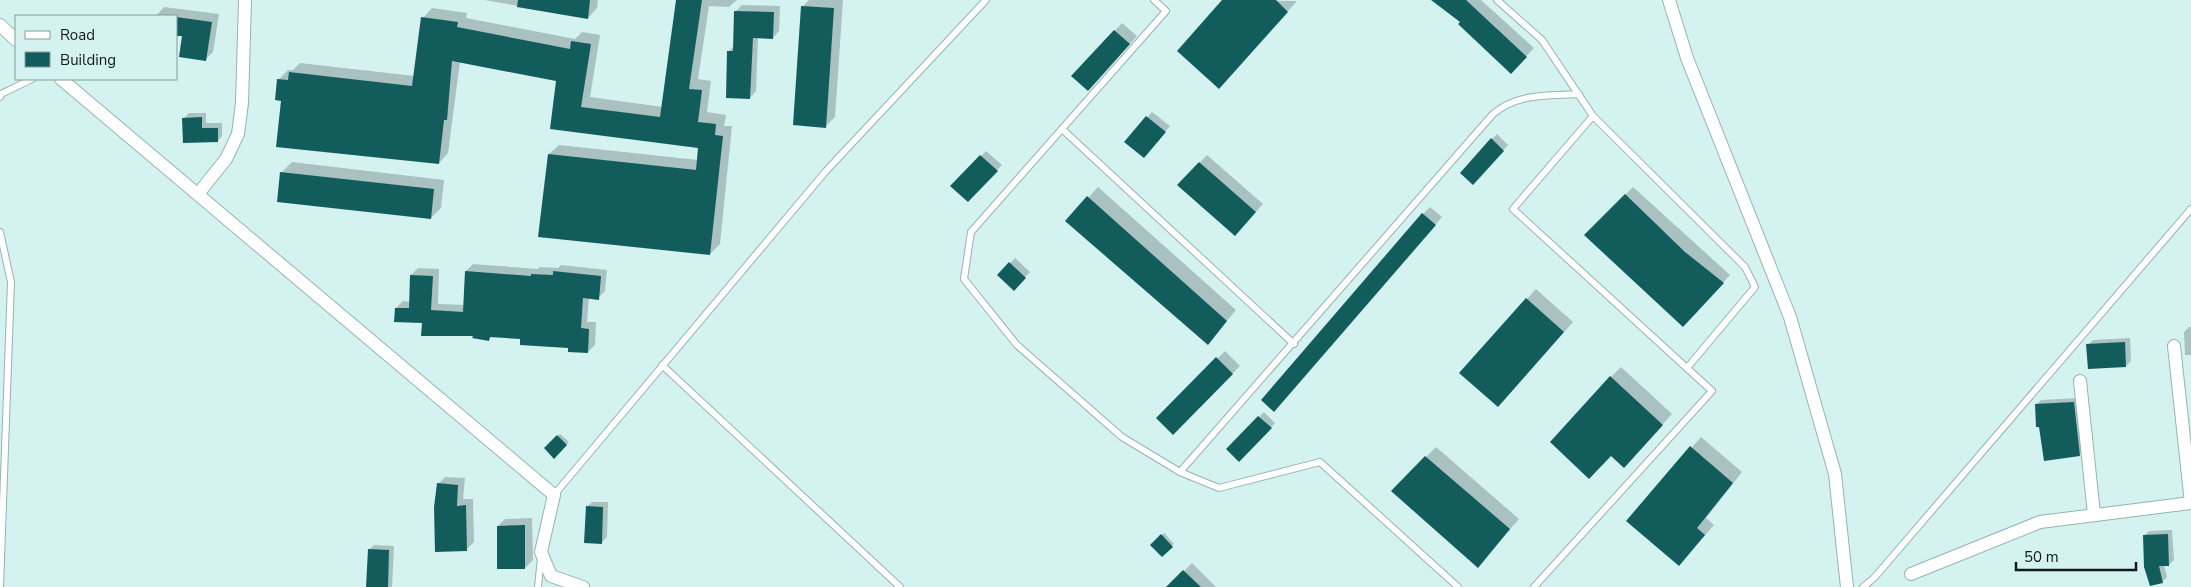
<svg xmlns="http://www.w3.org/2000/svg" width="2191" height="587" font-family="'Nunito Sans',sans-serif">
<rect width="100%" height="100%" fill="#d4f2f0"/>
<g fill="#0003">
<path d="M484 0H598L597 8 588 18Z"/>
<path d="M678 0H737L729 7 709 6 698 79 711 81 707 112 726 115 724 126H732L720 244 710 254 549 154 559 145 698 160 700 147 551 128 557 80 460 62 448 153 439 163 282 100 278 80 288 70H293L300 63 414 76 423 18 432 8 467 13 466 18 575 39 582 32 600 35 590 97 663 107Z"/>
<path d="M809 0H843L835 117 825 127 802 7Z"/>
<path d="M1224 0 1297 1 1229 77Z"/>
<path d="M1433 0H1481L1534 48 1519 64Z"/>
<path d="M742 5 780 6 779 31 773 38 758 37 756 91 750 98 729 51 734 46 736 11Z"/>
<path d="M164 7 219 14 213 52 205 60 183 35 176 34V16H156Z"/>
<path d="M1122 23 1137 36 1096 82 1073 76Z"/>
<path d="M1152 112 1170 126 1149 151 1126 142Z"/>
<path d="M189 113H206V123H222V136L218 141 184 118Z"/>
<path d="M1497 134 1508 145 1478 178 1492 139Z"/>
<path d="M986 151 1002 165 968 200 952 186Z"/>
<path d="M1207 155 1263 204 1242 227 1179 185Z"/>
<path d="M292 162 444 180 441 208 431 218 282 172Z"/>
<path d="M1098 187 1236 310 1208 343 1067 221Z"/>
<path d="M1633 187 1730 275 1690 318 1586 235Z"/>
<path d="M1430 207 1442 217 1281 402 1423 214Z"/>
<path d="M1015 258 1030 272 1014 289 999 275Z"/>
<path d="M473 264 538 269 540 267 558 268 561 265 607 270 605 291 598 298 589 297 587 322H596L595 345 588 352 570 346 521 338 492 336 488 340 423 322 396 308 403 301 410 302 411 275 418 268 439 269 438 304 465 305 466 271Z"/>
<path d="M1536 289 1573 322 1508 395 1527 299Z"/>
<path d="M2189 327H2191V355H2185L2184 332Z"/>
<path d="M2130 338 2131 361 2126 366 2088 345 2093 340Z"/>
<path d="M1225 351 1240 366 1173 433 1158 418Z"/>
<path d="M1621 367 1672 414 1634 456 1611 377Z"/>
<path d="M2079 398 2084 450 2079 455 2040 426 2036 405 2041 400Z"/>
<path d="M1264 412 1275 423 1239 460 1228 449Z"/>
<path d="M560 434 569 442 554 457 546 448Z"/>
<path d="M1701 437 1742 472 1706 518 1714 525 1679 565 1628 520Z"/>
<path d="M1436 447 1519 519 1487 556 1393 491Z"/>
<path d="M445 477 465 478 463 499H473L474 542 467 549 438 484Z"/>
<path d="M592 502H608L607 537 602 542 587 507Z"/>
<path d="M532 518 533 560 525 568 498 526 505 519Z"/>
<path d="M2172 530 2174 560 2169 565H2164L2167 577 2162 582 2144 536 2149 531Z"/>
<path d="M1164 533 1174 544 1162 555 1152 545Z"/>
<path d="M374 545 394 546 392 587H368L369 550Z"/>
<path d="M1192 563 1216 587H1180L1174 581Z"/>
</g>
<g fill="#125d5c">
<path d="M518 0H590L588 19 517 7Z"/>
<path d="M676 0H702L689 89 702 90 698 122 716 124 715 135 723 136 710 255 538 237 548 154 696 170 698 148 550 129 556 81 452 61 447 120H444L439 164 276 147 281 101 275 100 277 79 288 80 289 72 412 86 421 17 458 22 457 27 570 49 571 41 591 44 581 107 660 117Z"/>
<path d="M1222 0H1276L1288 12 1219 89 1177 51Z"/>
<path d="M1431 0H1466L1527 57 1511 74 1458 24 1460 22Z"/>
<path d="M801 6 834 8 826 128 793 125Z"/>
<path d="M734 11 774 12 773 39 753 38 750 99 726 98 727 51H733Z"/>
<path d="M176 17 212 22 206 61 179 57 182 36H176Z"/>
<path d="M1114 30 1130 44 1088 91 1071 76Z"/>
<path d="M1146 116 1166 132 1144 158 1124 142Z"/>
<path d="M202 117V128H218V142L183 143 182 118Z"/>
<path d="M1491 138 1504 151 1473 185 1460 173Z"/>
<path d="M980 155 998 171 968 202 950 186Z"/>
<path d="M1199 162 1256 212 1235 236 1177 185Z"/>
<path d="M280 172 434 189 431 219 277 202Z"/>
<path d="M1625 194 1685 252 1724 283 1683 327 1584 235Z"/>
<path d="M1087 196 1227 321 1208 345 1065 221Z"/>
<path d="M1422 213 1436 225 1274 412 1261 400Z"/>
<path d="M1009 262 1026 278 1014 291 997 275Z"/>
<path d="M465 271 531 276V274L553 275V271L601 276 599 300 583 298 581 328 589 329 588 353 568 352V348L520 345V339L490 337 489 341 472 338 473 336H421L422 323 394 322 395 308H409L410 275 433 276 431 310 463 312Z"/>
<path d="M1526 298 1564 332 1498 407 1459 373Z"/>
<path d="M2125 342 2126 367 2088 369 2086 344Z"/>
<path d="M1216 357 1233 374 1173 435 1156 418Z"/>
<path d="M1610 376 1663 425 1624 468 1611 456 1589 479 1550 442Z"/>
<path d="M2074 402 2080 456 2044 461 2039 427H2036L2035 404Z"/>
<path d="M1258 416 1272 428 1239 462 1226 449Z"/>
<path d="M557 435 567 445 554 459 544 448Z"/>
<path d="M1690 446 1733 483 1697 528 1705 535 1679 566 1626 521Z"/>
<path d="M1425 456 1510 529 1478 568 1391 491Z"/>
<path d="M437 483 458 485 457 506 466 505 467 551 435 552 434 507Z"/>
<path d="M586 506 603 507 602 544 584 543Z"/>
<path d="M525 525V569H497V526Z"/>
<path d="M1161 534 1173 547 1162 557 1150 545Z"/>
<path d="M2168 534 2169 566H2159L2163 583 2150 586 2144 567 2143 535Z"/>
<path d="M368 549 389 550 388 587H366Z"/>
<path d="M1183 570 1201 587H1166Z"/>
</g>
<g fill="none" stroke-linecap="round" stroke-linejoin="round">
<defs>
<g id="service">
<path d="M1154 0 1166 11 971 232 964 279 1017 345 1122 437 1180 472 1219 488 1320 462 1458 587"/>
<path d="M1497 0 1542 40 1593 116 1745 267 1755 287 1687 368"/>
<path d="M0 97 1 94 32 79"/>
<path d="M1062 129 1294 344"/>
<path d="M0 232 11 282 0 587"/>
<path d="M662 365 900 587"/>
<path d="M1180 472 1493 114C1518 93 1548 96 1579 94"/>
<path d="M554 495 826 171 986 0"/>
<path d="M538 587 541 558"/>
<path d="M1534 587 1712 391 1513 209 1593 116"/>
<path d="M1863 587 1874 578 2191 209"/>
</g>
<g id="minor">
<path d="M1669 0 1687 58 1790 317 1835 474 1847 587"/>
<path d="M0 25 16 40"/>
<path d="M61 79 554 495 541 552 551 576 583 587"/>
<path d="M198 194 226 159 238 134 242 103 245 0"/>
<path d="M2174 346 2191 503"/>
<path d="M2080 381 2094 514"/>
<path d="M1911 574 2040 522 2191 503"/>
</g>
</defs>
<use href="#service" stroke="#96b3b2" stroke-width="8"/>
<use href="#minor" stroke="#96b3b2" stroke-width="14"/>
<use href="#service" stroke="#fff" stroke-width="6"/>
<use href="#minor" stroke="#fff" stroke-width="12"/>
</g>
<rect x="15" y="15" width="162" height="65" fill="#d4f2f0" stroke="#859c9a"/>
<rect x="25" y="31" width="25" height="8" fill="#ffffff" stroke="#859c9a"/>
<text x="60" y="40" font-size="15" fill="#0f1a1a">Road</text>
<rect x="25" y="52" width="25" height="15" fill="#125d5c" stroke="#859c9a"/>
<text x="60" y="65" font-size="15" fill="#0f1a1a">Building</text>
<path d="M2016 562v8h120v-8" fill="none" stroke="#0f1a1a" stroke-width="2.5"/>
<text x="2024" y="562" font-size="15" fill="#0f1a1a" stroke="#d4f2f0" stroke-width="4" paint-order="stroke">50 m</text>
</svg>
